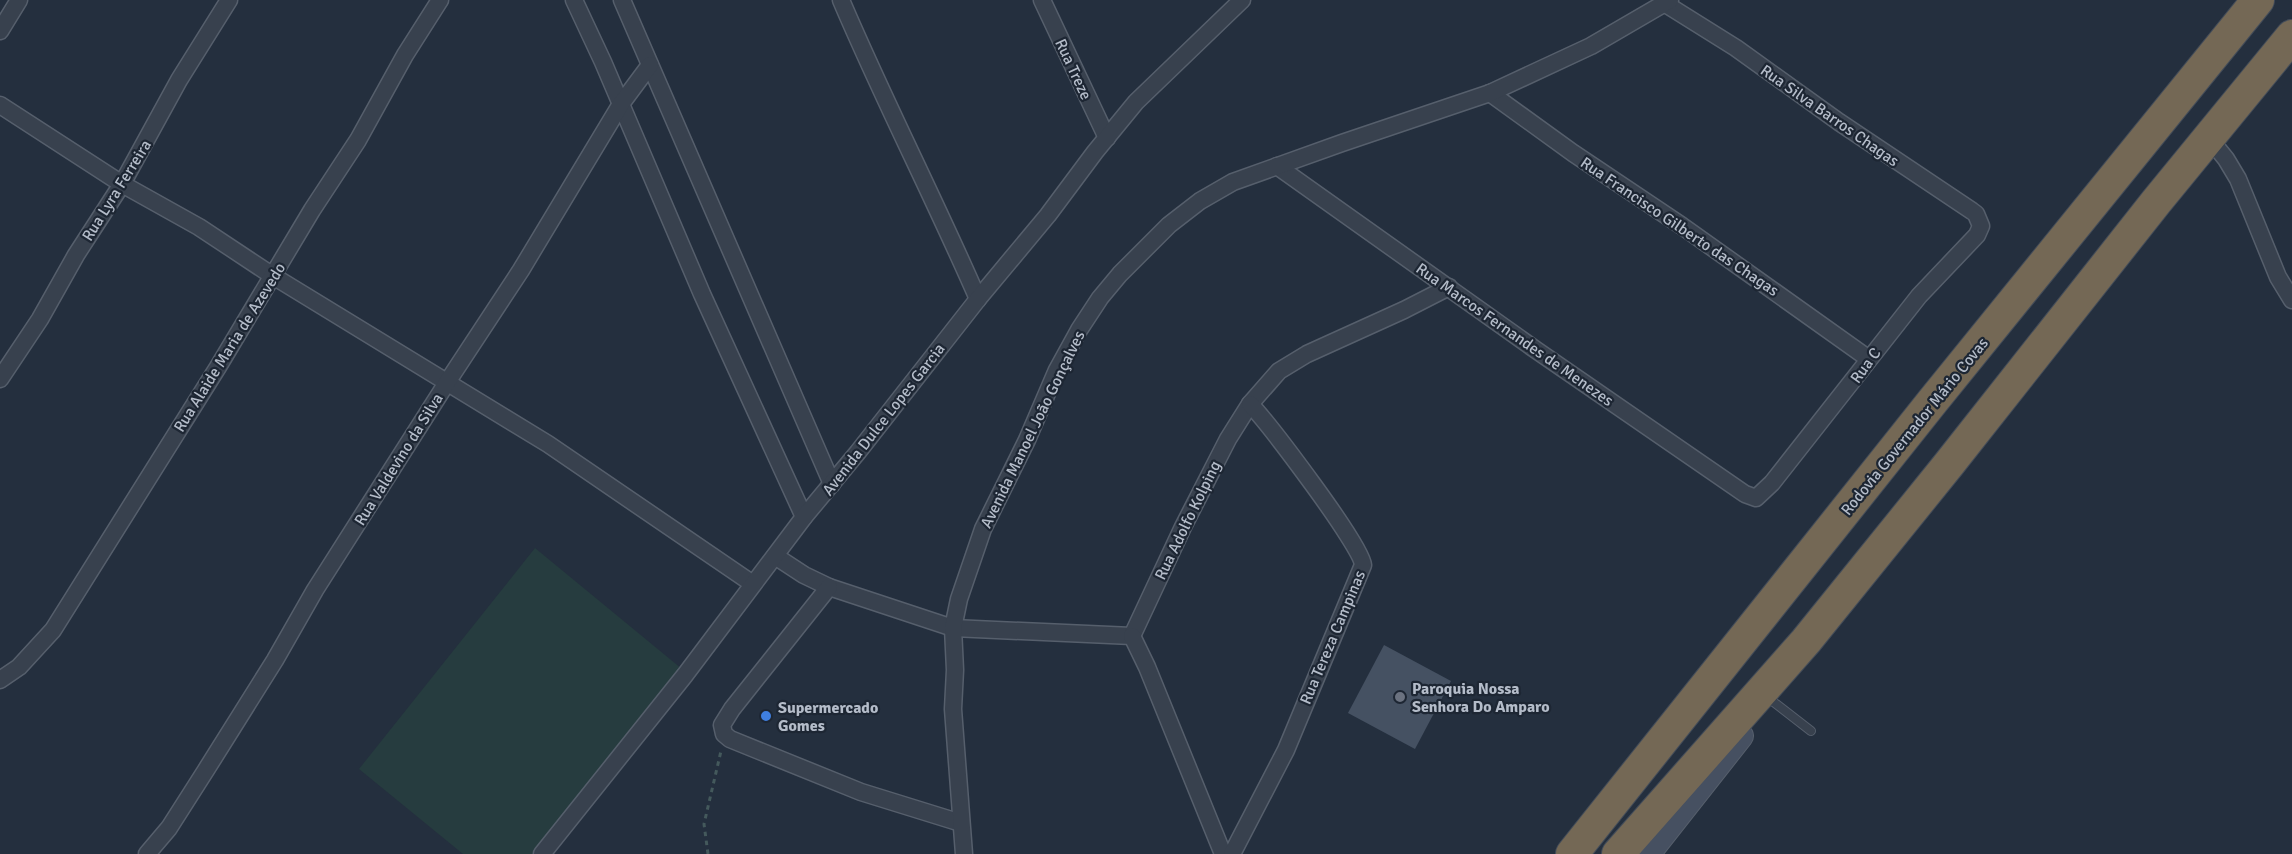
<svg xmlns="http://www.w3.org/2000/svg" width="2292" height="854" font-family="Signika,sans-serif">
<rect width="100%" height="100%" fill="#242f3e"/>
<path fill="#263c3f" d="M535 548 682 669 534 854H463L359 769Z"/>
<path fill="#455162" d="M1384 645 1451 681 1415 749 1348 713Z"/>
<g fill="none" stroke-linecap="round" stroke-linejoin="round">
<defs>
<path id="lane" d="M1771 700 1811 731"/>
<g id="street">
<path d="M574 0 603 62 702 294 804 517"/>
<path d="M622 0 832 484"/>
<path d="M841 0C884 101 934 198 978 299"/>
<path d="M1042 0 1107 138"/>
<path d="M0 31 19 0"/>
<path d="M1490 93 1573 153 1682 226 1869 359"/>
<path d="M0 105 122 184 199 227 273 276 548 444 753 584"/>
<path d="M2209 138 2226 159 2238 179 2278 277 2292 300"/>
<path d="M1277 166 1536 350 1745 494 1756 498 1772 483 1919 296 1977 235 1981 226 1976 214 1972 211 1839 122 1736 48 1664 3"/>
<path d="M0 379 40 319 76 255 122 184 179 80 229 0"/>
<path d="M775 556 804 575 829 587 953 628 1132 636"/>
<path d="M829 587 732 709 722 725 724 734 730 739 861 792 961 823"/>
<path d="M1132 636 1183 527 1228 439 1250 404 1279 371 1307 354 1404 310 1449 287"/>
<path d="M1132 636 1147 667 1223 854"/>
<path d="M0 680 19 667 53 630 218 367 312 210 358 140 405 55 440 0"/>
<path d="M147 854 169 828 206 770 275 660 315 590 448 381 521 270 621 104 650 65"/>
<path d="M542 854 685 675 804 517 858 452 978 299 1048 215 1095 152 1136 102 1242 0"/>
<path d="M964 854 953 709 955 670 953 628 959 599 983 529 1027 440 1057 370 1079 330 1100 298 1120 274 1169 225 1200 201 1233 182 1342 143 1490 93 1591 46 1670 0"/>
<path d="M1232 854 1286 750 1363 565C1362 546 1269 424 1250 404"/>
</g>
<path id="secondary" d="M1648 854 1741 736"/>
<g id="highway">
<path d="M1572 854 1932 402 2258 0"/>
<path d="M1618 854 1806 641 1949 464 2156 202 2292 36"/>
</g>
</defs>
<use href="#lane" stroke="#565f6c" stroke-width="10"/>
<use href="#street" stroke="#565f6c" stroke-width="19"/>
<use href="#secondary" stroke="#565f6c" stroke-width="26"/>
<use href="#highway" stroke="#434c59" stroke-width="34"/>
<path stroke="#44595c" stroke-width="3" stroke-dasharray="4.5 4.5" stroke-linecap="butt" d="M708 854 704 824 721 751"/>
<use href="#lane" stroke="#38414e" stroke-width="8"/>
<use href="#street" stroke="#38414e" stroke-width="16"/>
<use href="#secondary" stroke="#465061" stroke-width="24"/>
<use href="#highway" stroke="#746855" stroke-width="32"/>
</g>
<circle fill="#6b7280" stroke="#1d2633" stroke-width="2" cx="1400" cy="697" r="6"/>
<circle fill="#3f7fe0" stroke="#1d2633" stroke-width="2" cx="766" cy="716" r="6"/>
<g text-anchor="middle" stroke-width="4.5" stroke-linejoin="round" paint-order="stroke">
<g font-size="16" fill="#b4bcc9" stroke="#1d2633">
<text transform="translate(1074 69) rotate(65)" y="6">Rua Treze</text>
<text transform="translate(1830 115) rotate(35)" y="6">Rua Silva Barros Chagas</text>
<text transform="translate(116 190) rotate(-58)" y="6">Rua Lyra Ferreira</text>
<text transform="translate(1680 226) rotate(34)" y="6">Rua Francisco Gilberto das Chagas</text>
<text transform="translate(1515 334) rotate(35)" y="6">Rua Marcos Fernandes de Menezes</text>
<text transform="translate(229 347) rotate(-58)" y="6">Rua Alaide Maria de Azevedo</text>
<text transform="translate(1865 365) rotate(-54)" y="6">Rua C</text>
<text transform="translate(883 419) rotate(-52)" y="6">Avenida Dulce Lopes Garcia</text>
<text transform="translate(1914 426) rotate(-51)" y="6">Rodovia Governador Mário Covas</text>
<text transform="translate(1032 429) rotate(-64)" y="6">Avenida Manoel João Gonçalves</text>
<text transform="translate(398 459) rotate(-58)" y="6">Rua Valdevino da Silva</text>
<text transform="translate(1187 520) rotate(-64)" y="6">Rua Adolfo Kolping</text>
<text transform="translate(1332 637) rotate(-67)" y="6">Rua Tereza Campinas</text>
</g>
<g font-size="16" font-weight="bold" fill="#b4bcc9" stroke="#1d2633" text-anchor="start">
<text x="1412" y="694">Paroquia Nossa<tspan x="1412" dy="18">Senhora Do Amparo</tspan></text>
<text x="778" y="713">Supermercado<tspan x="778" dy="18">Gomes</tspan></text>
</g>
</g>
</svg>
